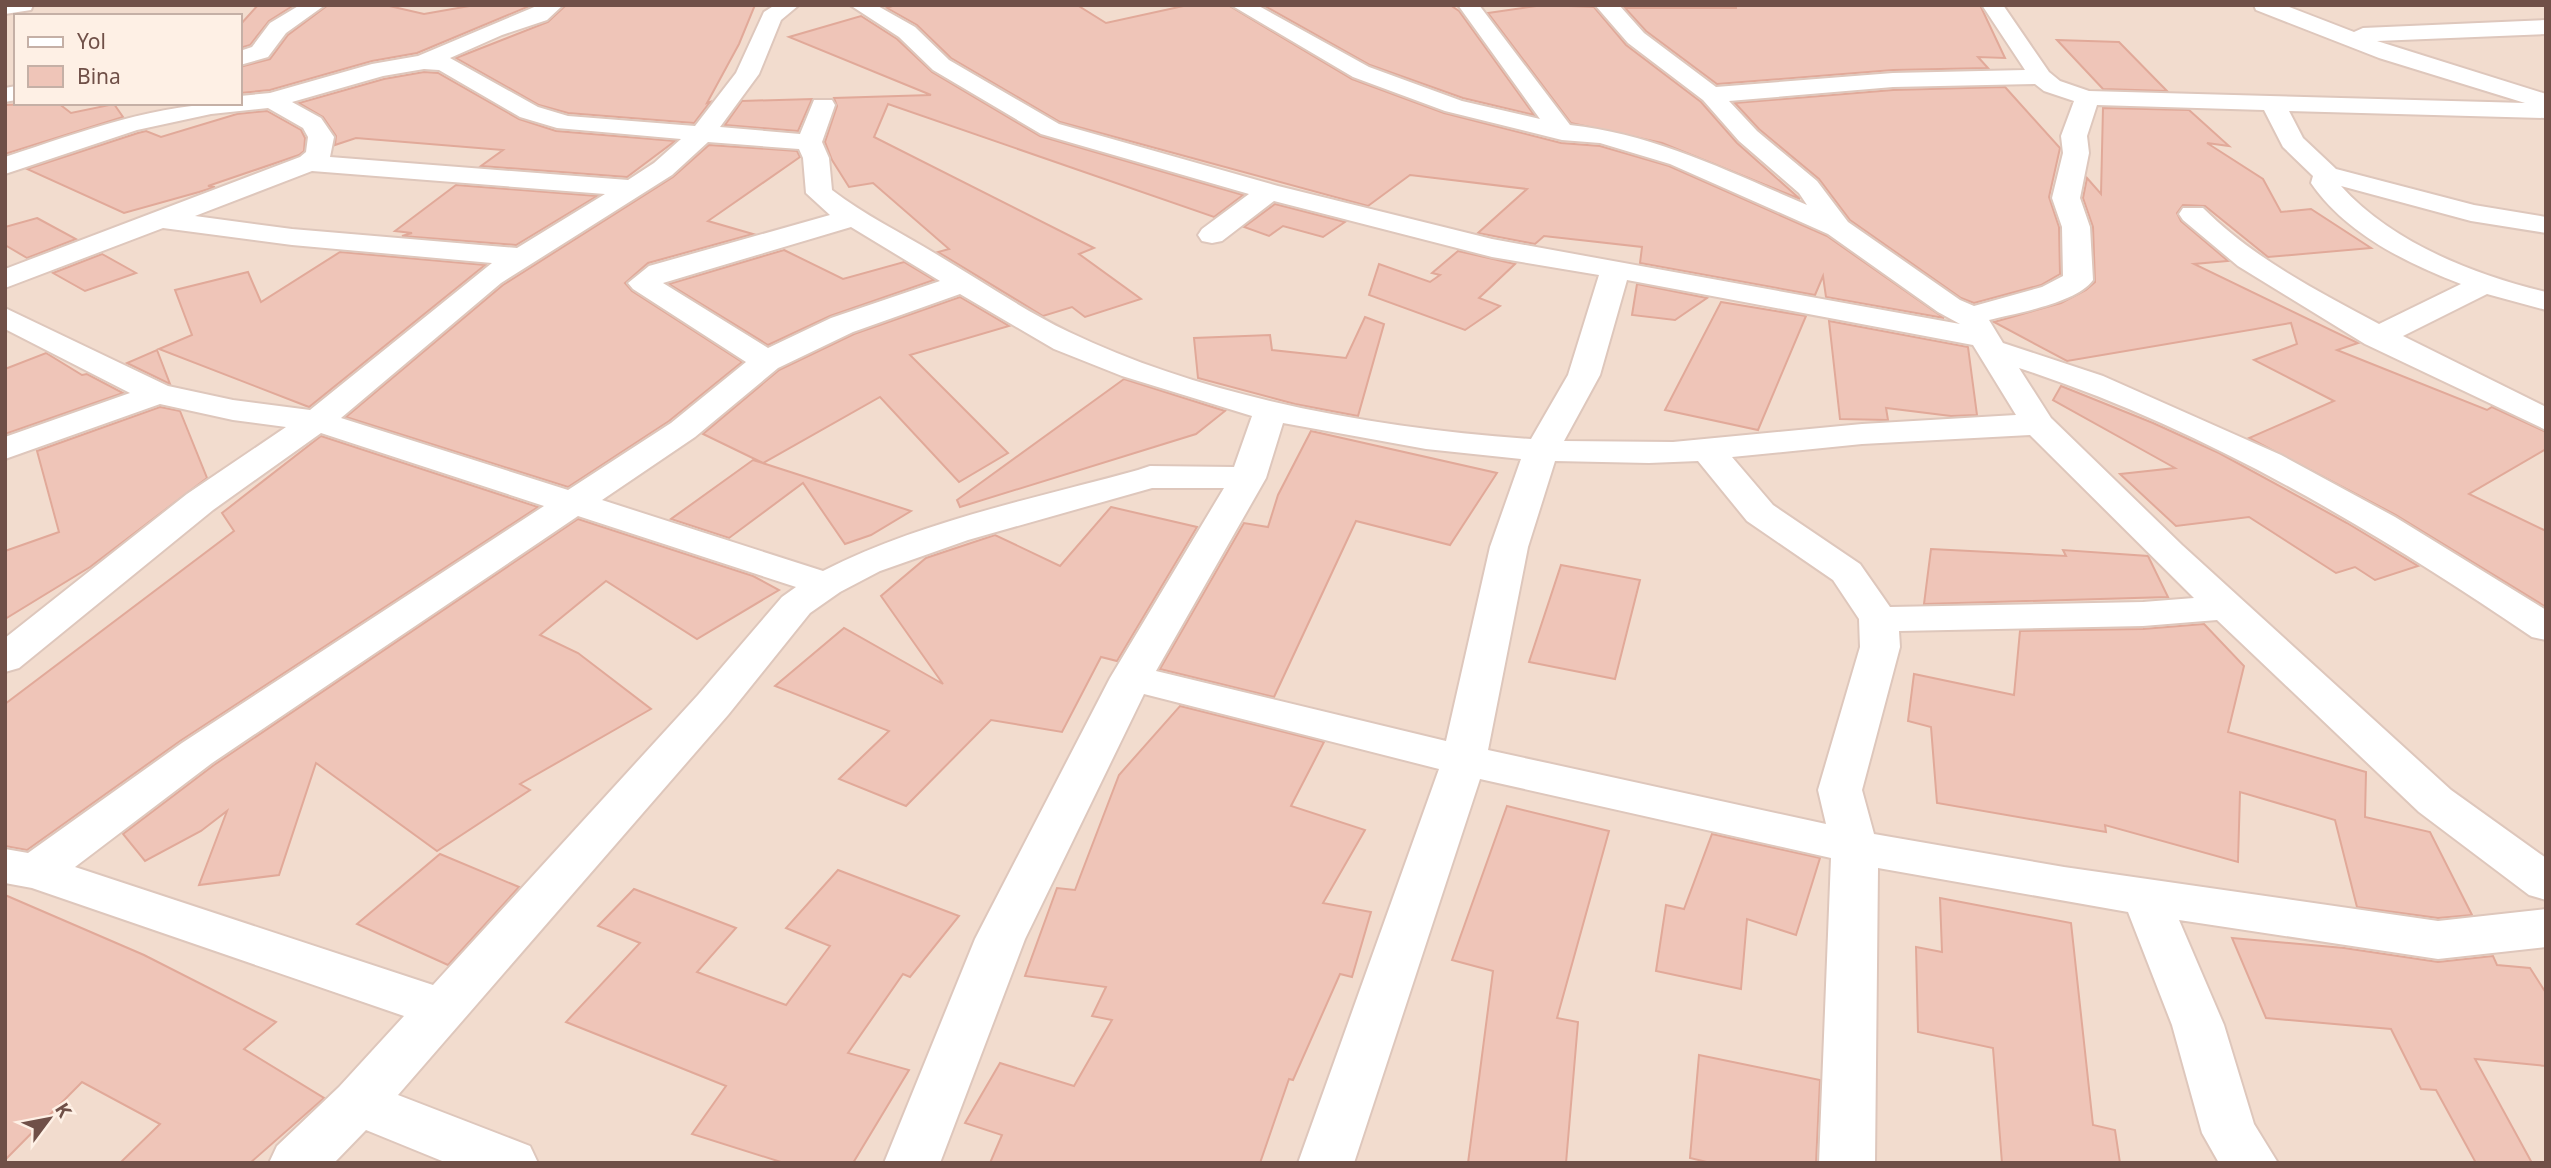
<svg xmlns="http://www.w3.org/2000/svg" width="2551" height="1168" font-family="'Noto Sans',sans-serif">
<rect width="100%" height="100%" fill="#fbebdf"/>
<path fill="#f2dcce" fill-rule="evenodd" d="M5 5H2546V1163H5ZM16 16H240V103H16Z"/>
<g fill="#efc5b8" stroke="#e1a999" stroke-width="2">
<path d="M258 5H294L269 21 250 45 240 48V25Z"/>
<path d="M328 5H385L424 14 475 5H532L417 53 372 61 270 90 240 93V67L270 59 288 35Z"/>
<path d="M566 5H755L739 44 707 103 710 102 694 123 568 113 539 105 456 58 548 22Z"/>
<path d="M895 5H1077L1106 23 1188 5H1228L1352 79 1444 113 1561 143 1600 146 1669 166 1827 236 1944 318 1826 297 1823 276 1815 295 1640 263 1642 247 1544 236 1535 244 1478 233 1527 189 1410 175 1368 206 1060 122 951 58 917 25 887 8Z"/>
<path d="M1263 5H1450L1459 11 1534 115 1463 98 1370 65Z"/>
<path d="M1543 5 1594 7 1626 45 1701 102 1737 143 1800 199 1662 143 1571 123 1488 13Z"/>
<path d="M1736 5H1980L2005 58 1978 57 1988 68 1893 70 1717 84 1646 31 1625 8H1736Z"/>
<path d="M861 16 897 39 932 72 1040 136 1243 195 1214 217 888 104 874 137 1094 248 1079 254 1141 299 1085 317 1072 307 1043 316 938 252 949 249 873 183 849 187 832 160 825 142 837 106 834 98 931 95 789 37Z"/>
<path d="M2057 40 2119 42 2167 91 2103 89Z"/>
<path d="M424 72 438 73 519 119 556 131 675 141 627 177 481 166 503 150 356 138 335 145 336 136 323 117 299 103 384 79Z"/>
<path d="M2005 87 2060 148 2049 197 2059 227 2060 274 2041 285 1974 303 1961 298 1850 220 1819 179 1759 129 1735 103 1893 90Z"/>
<path d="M812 99 798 131 725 125 742 101Z"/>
<path d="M58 103 71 113 114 104 123 117 5 154V105Z"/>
<path d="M2103 108 2189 110 2229 146 2207 143 2263 179 2281 212 2311 209 2371 248 2268 257 2205 206 2183 205 2177 213 2181 221 2228 261 2194 264 2358 343 2337 350 2487 410 2492 407 2546 432V449L2469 494 2546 531V607L2396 515 2249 438 2334 401 2254 360 2297 344 2291 323 2067 361 1994 322 2061 303 2086 290 2095 282 2093 227 2083 198 2087 178 2101 194Z"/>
<path d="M267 111 301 130 305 138 304 151 299 155 208 186 215 187 199 192 124 213 27 169 138 133 146 131 161 137 237 114Z"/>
<path d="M709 145 797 151 800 157 708 221 753 234 648 263 625 283 632 291 742 362 669 421 568 487 346 417 503 285 673 177Z"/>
<path d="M456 185 597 196 516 245 402 236 412 233 395 231Z"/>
<path d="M1275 204 1345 222 1323 237 1283 226 1269 236 1244 227Z"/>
<path d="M37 218 76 239 27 258 5 245V227Z"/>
<path d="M784 250 843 279 904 262 934 280 830 316 768 345 669 284Z"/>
<path d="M1458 251 1515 264 1479 298 1500 306 1465 330 1369 295 1379 264 1430 282 1440 275 1432 273Z"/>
<path d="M340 252 485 265 309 407 159 349 192 335 175 290 248 272 261 302Z"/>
<path d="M102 254 136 273 85 291 53 273Z"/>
<path d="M1637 284 1707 298 1675 320 1632 315Z"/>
<path d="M960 297 1009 326 910 355 1008 453 959 482 880 397 763 463 703 434 779 370 854 334Z"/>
<path d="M1721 302 1806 316 1758 430 1665 410Z"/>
<path d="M1365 317 1384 324 1358 416 1295 404 1198 378 1194 338 1270 335 1272 350 1346 358Z"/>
<path d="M1829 321 1968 347 1977 415 1951 416 1886 408 1888 420 1840 419Z"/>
<path d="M157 350 170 384 127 363Z"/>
<path d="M46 353 82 375 87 374 123 393 5 434V369Z"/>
<path d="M1124 379 1225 411 1196 434 960 507 957 500Z"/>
<path d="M2061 386 2153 423 2219 453 2347 523 2418 566 2375 580 2355 567 2336 573 2249 517 2176 526 2120 474 2175 468 2053 400Z"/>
<path d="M160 407 180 411 207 478 90 567 5 619V551L59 532 37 451Z"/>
<path d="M1311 431 1497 473 1450 545 1356 521 1274 697 1160 669 1244 523 1268 527 1278 495Z"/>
<path d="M321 436 538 507 180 741 27 850 5 846V704L234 531 222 513Z"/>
<path d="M753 460 809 478 911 511 871 535 845 544 803 483 729 538 671 519Z"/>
<path d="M1111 507 1197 527 1117 661 1101 657 1062 732 991 720 906 806 839 779 889 731 775 686 844 628 943 684 881 596 926 558 995 535 1060 566Z"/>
<path d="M578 519 753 576 779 590 697 639 606 581 540 635 578 653 651 709 520 784 530 790 437 851 316 763 279 875 199 885 227 811 201 831 145 861 123 834 214 765Z"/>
<path d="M1931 549 2066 556 2063 550 2148 556 2168 597 1924 604Z"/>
<path d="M1561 565 1640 580 1615 679 1529 662Z"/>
<path d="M2204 624 2244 666 2228 732 2366 772 2365 817 2430 832 2472 915 2438 918 2357 907 2335 820 2240 792 2238 862 2105 825 2106 832 1937 803 1931 727 1908 721 1914 674 2014 695 2020 631 2143 629Z"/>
<path d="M1180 706 1324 742 1291 806 1365 830 1323 903 1371 912 1352 977 1340 974 1293 1080 1289 1079 1260 1163H990L1002 1135 965 1123 1000 1063 1074 1086 1112 1020 1092 1016 1106 987 1025 976 1057 888 1075 890 1119 775Z"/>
<path d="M1507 806 1609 831 1557 1018 1578 1022 1566 1163H1468L1493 971 1452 960Z"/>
<path d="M1712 834 1820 858 1796 935 1747 919 1741 989 1656 971 1666 905 1684 909Z"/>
<path d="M440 854 519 887 448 965 357 924Z"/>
<path d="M838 870 959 916 910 977 903 974 848 1053 909 1070 853 1163H784L692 1134 726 1086 566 1022 640 943 598 926 634 889 736 928 697 972 786 1005 830 946 786 928Z"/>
<path d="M5 895 144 955 276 1022 244 1049 324 1098 250 1163H120L160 1124 82 1082 5 1160Z"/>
<path d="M1940 898 2071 923 2093 1125 2115 1130 2120 1163H2002L1993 1048 1918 1032 1916 947 1942 952Z"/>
<path d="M2232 938 2344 948 2438 962 2493 956 2497 965 2530 968 2546 993V1066L2475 1059 2532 1163H2476L2436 1090 2421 1089 2391 1029 2266 1018Z"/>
<path d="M1699 1055 1820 1080 1816 1163H1711L1690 1158Z"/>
</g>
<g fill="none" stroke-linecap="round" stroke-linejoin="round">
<defs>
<g id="minor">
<path d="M5 5H33L31 10 5 14Z"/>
<path d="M300 5H325L286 33 268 57 240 65V51L252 47 270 23Z"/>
<path d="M539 5H563L547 20 502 35 450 58 538 107 568 116 695 126 736 73 764 12 775 5H799L781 20 759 74 720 127 800 134 814 100H832L835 105 822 142 829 158 832 190C864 215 902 233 936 254 980 280 1023 310 1069 332 1206 398 1379 429 1531 439L1568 375 1599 275 1492 257 1274 201 1222 241 1212 243 1202 241 1198 235 1202 229 1249 194 1041 134 933 70 899 37 850 5H876L915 27 949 60 1059 124 1278 186 1492 239 1960 324 1938 312 1828 234 1670 164 1600 143 1562 140 1445 111 1353 77 1231 5H1257L1369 67 1462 101 1540 119 1458 5H1479L1570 125C1654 134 1730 172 1807 205L1799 193 1739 141 1703 100 1628 43 1595 5H1619L1644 33 1716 87 1893 73 2025 70 1982 5H2003L2049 72 2060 81 2089 91 2525 103 2379 58 2256 10 2254 5H2284L2354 32 2363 28 2546 20V34L2377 41 2546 94V118L2289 111 2303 138 2336 169 2474 205 2546 217V233L2471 221 2341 186C2391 242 2474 275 2546 292V310L2487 294 2403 336 2546 407V430L2365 344 2238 266 2183 220 2179 214 2183 208H2203C2253 258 2317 291 2379 324L2461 284C2406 263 2345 233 2311 183L2313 176 2283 147 2264 110 2097 105 2087 136 2089 153 2080 198 2090 227 2093 280C2077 303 2016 313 1989 320L2003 343 2103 376 2281 455 2395 517 2546 610V640L2532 637C2373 529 2203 428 2019 368L2051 418 2182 545 2451 790 2546 858V900L2529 895 2419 812 2217 620 2143 626 1899 631 1900 647 1862 790 1874 834 2064 867 2438 921 2546 909V947L2438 959 2179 920 2224 1025 2254 1124 2278 1163H2219L2202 1133 2172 1025 2128 912 1878 868 1875 1163H1819L1831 858 1480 779 1354 1163H1298L1439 769 1144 694 1025 939 940 1163H884L975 939 1110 678 1224 488H1152L968 540 880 571 840 592 810 613 728 715 398 1095 530 1146 538 1163H447L366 1130 334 1163H269L277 1146 339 1087 404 1016 32 888 5 883V849L28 853 182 743 544 506 321 433 213 510 19 668 5 672V638L187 494 286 427 233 420 160 404 5 459V437L130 393 5 329V308L168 386 233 400 310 410 492 263 292 245 163 228 5 288V269L300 157 306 152 308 137 303 128 268 108 211 114 137 130 5 174V157C85 131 155 103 240 103V96L270 93 372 64 418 56ZM424 69 439 70 520 117 557 128 681 139 654 163 628 180 330 157 334 137 321 118 292 102 383 76ZM2035 84 2044 91 2074 101 2061 136 2063 153 2052 198 2062 227 2063 276 2042 287 1974 306 1960 300 1848 222 1817 181 1757 131 1729 101 1893 87ZM708 142 799 149 803 158 806 193 830 215 649 266 628 283 633 289 746 362 671 423 568 490 341 418 501 283 672 175ZM312 171 605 194 517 248 292 229 195 216ZM851 227 940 281 831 318 768 348 663 283ZM1627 280 1973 345 2016 415 1862 424 1673 442 1564 441 1600 375ZM960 294 1054 349 1122 376 1252 416 1234 467 1150 466 1138 470C1033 499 921 521 823 571L602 500 695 437 778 368 853 332ZM1283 423 1426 449 1521 459 1490 547 1446 741 1156 671 1266 478ZM2030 435 2194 598 2143 602 1890 607 1860 564 1773 505 1732 457 1862 444ZM1555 461 1649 463 1698 461 1747 521 1833 580 1859 619 1860 647 1818 790 1826 824 1488 750 1528 547ZM578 516 796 587 782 597 698 695 433 985 75 867 212 763Z"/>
<path d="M16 86V100L5 102V88Z"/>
</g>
</defs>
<use href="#minor" stroke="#dec7bc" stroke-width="4"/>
<use href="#minor" fill="#fff" fill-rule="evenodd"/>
</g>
<rect width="2551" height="1168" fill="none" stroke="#705048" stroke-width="14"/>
<rect x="14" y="14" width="228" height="91" fill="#fef0e5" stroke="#c5b0a6" stroke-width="2"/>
<rect x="28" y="37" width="35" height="10" fill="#ffffff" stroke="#c5b0a6" stroke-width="2"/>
<text x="77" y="49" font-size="21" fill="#705048">Yol</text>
<rect x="28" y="66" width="35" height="21" fill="#efc5b8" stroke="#c5b0a6" stroke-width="2"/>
<text x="77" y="84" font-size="21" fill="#705048">Bina</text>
<g transform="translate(49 1119) rotate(58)" stroke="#fef0e5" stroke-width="5" paint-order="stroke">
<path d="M0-5L12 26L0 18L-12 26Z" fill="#705048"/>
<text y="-10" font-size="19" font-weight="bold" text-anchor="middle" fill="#705048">K</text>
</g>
</svg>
